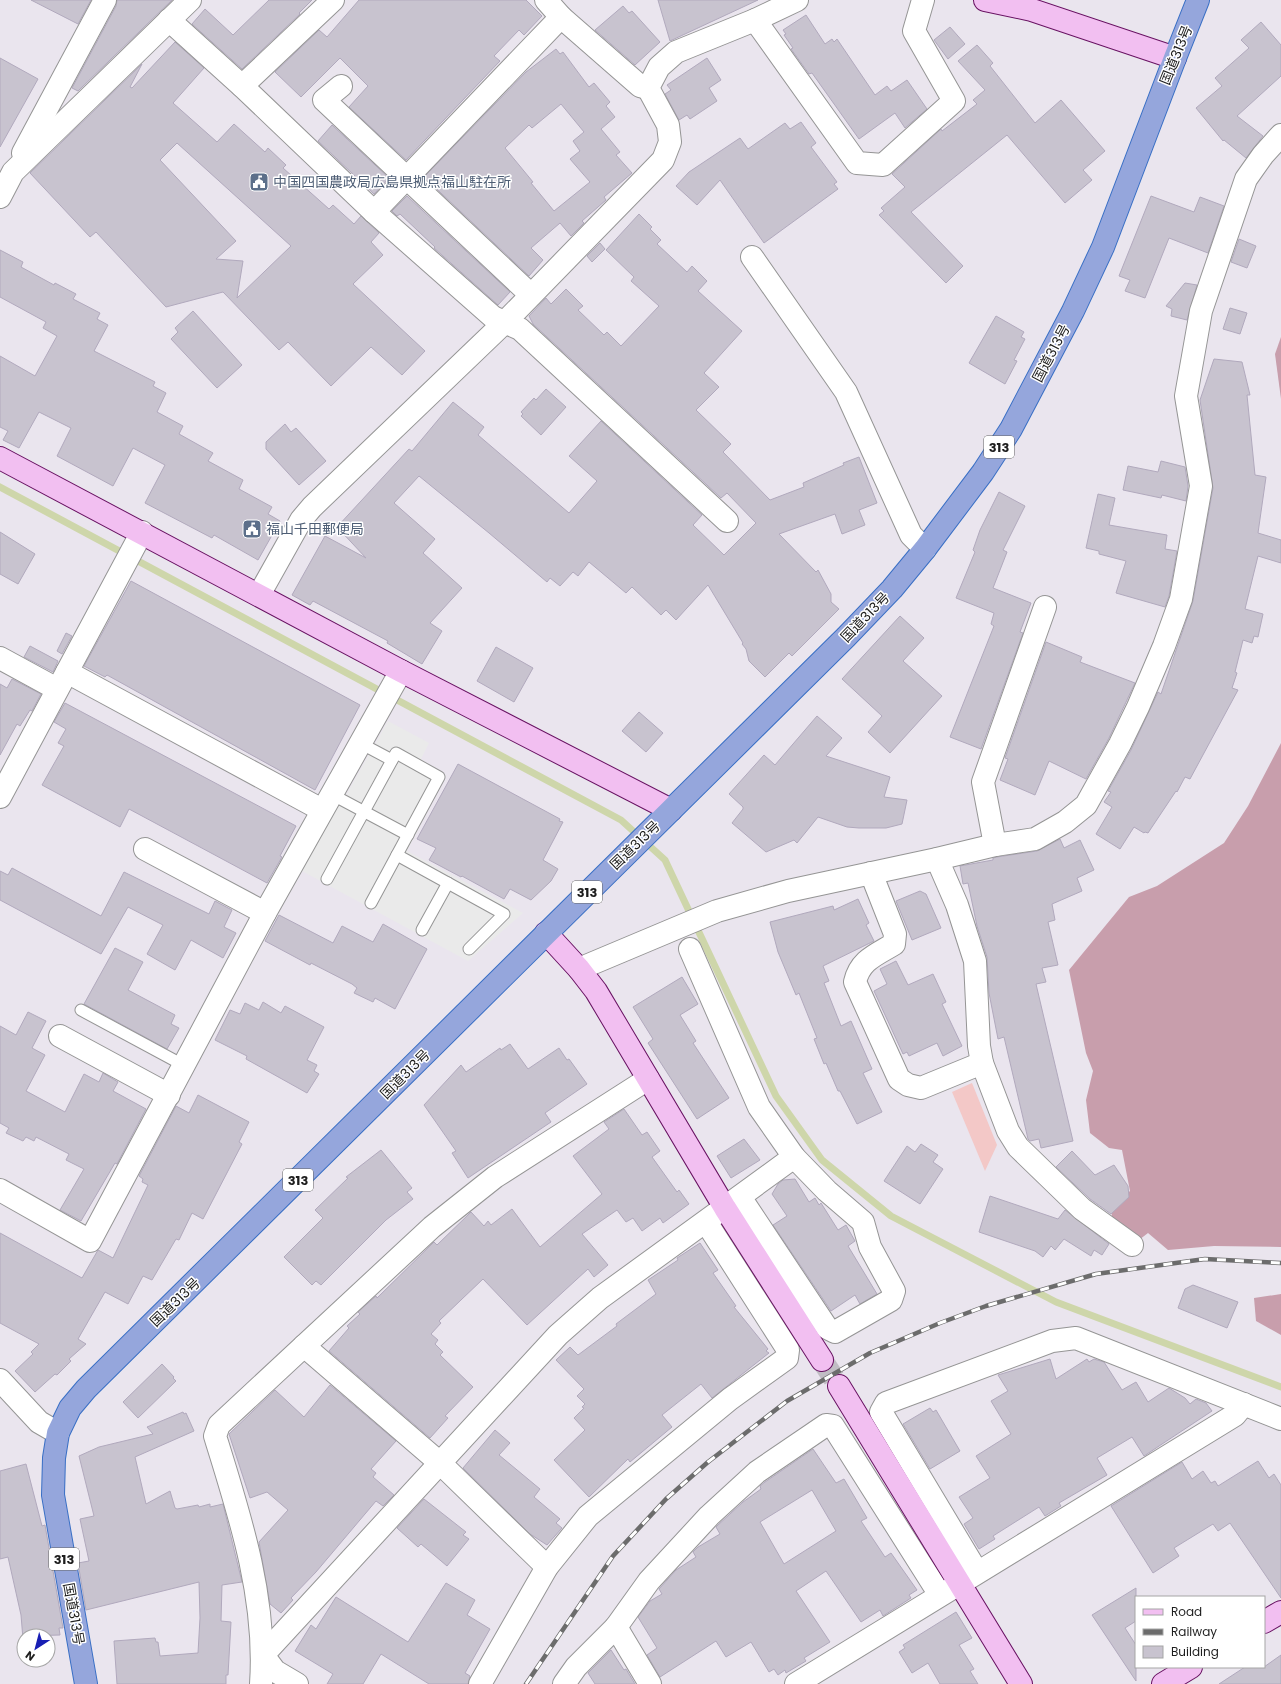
<svg xmlns="http://www.w3.org/2000/svg" width="1281" height="1684" font-family="Poppins,'Noto Sans JP',sans-serif">
<rect width="100%" height="100%" fill="#eae5ee"/>
<g fill="#c89eac">
<path d="M1281 337V399L1275 354Z"/>
<path d="M1281 743V1247L1214 1246 1168 1250 1148 1233 1135 1243 1110 1228 1113 1206 1130 1191 1122 1150 1109 1148 1090 1133 1086 1100 1093 1071 1086 1053 1069 970 1129 897 1157 886 1224 843 1248 806Z"/>
<path d="M1281 1294V1335L1256 1321 1254 1298Z"/>
</g>
<path fill="#f3c8c7" d="M972 1083 997 1145 985 1171 952 1092Z"/>
<path fill="#eaeaea" d="M388 721 429 743 421 759 446 775 407 851 523 913 468 961 302 871 334 805 340 806Z"/>
<g fill="none" stroke-linecap="round" stroke-linejoin="round">
<path stroke="#ced6aa" stroke-width="7" d="M0 487 621 820 665 860 776 1096 822 1160 891 1216 1056 1302 1281 1387"/>
</g>
<g fill="#c8c3cf" stroke="#b1a9bd" fill-rule="evenodd">
<path d="M31 0H91L78 24Z"/>
<path d="M117 0H172L78 91 72 88 116 6Z"/>
<path d="M269 0H312L299 13 300 14 242 69 192 24 205 9 233 35Z"/>
<path d="M359 0H526L542 16 524 35 519 30 494 56 500 61 406 160 349 107 368 86 340 58 301 97 275 72 319 30 327 37Z"/>
<path d="M658 0H758L670 41Z"/>
<path d="M623 6 629 13 632 11 660 42 635 65 595 30Z"/>
<path d="M806 15 825 44 832 39 834 42 837 39 875 95 887 86 891 91 907 80 927 109 905 128 895 113 859 139 812 73 809 74 791 49 793 48 784 35 786 34 783 30Z"/>
<path d="M1261 22 1281 45V76L1237 116 1263 136 1246 158 1224 140 1223 141 1196 108 1222 86 1215 78 1249 48 1241 40Z"/>
<path d="M950 27 965 44 948 59 934 40Z"/>
<path d="M175 42 204 68 173 103 217 142 234 124 265 152 268 148 286 165 283 168 329 209 333 205 354 224 361 216 379 233 371 242 383 255 353 284 425 351 402 375 371 347 331 386 288 342 279 350 223 292 166 307 96 232 90 237 30 173 142 64 130 87 132 88ZM177 143 291 246 237 298 243 261 216 259 236 241 160 160Z"/>
<path d="M977 45 993 63 990 66 1035 123 1061 100 1105 151 1083 170 1092 180 1065 203 1007 135 911 212 963 266 946 283 879 215 884 211 881 208 905 187 892 174 941 129 942 131 977 104 973 100 985 90 958 61Z"/>
<path d="M556 49 560 54 563 52 589 87 594 83 610 102 606 106 615 117 601 129 620 152 616 155 632 173 604 197 606 200 582 221 584 223 571 236 560 223 531 248 543 260 529 276 424 177 526 72ZM561 104 584 132 573 141 580 151 570 159 590 182 554 211 531 183 533 182 505 148 529 125 532 128Z"/>
<path d="M0 58 38 79 0 147Z"/>
<path d="M707 58 721 80 709 88 717 101 690 119 687 115 679 120 665 94 671 90 667 85Z"/>
<path d="M801 122 816 143 811 147 837 182 834 184 838 189 764 243 720 180 697 205 676 186 689 172 740 138 748 149 785 123 790 129Z"/>
<path d="M332 125 389 178 374 194 318 141Z"/>
<path d="M407 196 510 292 498 305 434 248 435 247 400 214 397 216 392 211Z"/>
<path d="M1151 196 1194 212 1200 197 1224 206 1208 253 1169 238 1145 298 1125 291 1130 280 1119 276Z"/>
<path d="M639 214 652 227 650 229 661 240 657 244 687 272 692 266 707 281 698 291 742 331 704 373 719 387 696 410 731 444 723 452 770 500 804 487 803 483 844 465 843 463 859 457 877 503 859 510 865 525 842 534 835 514 779 534 816 572 818 570 831 594V602L839 609 792 656 789 653 765 677 749 661 746 649 742 644 743 643 708 585 676 620 666 610 661 615 632 587 626 593 589 562 578 576 573 572 560 586 550 578 547 582 489 533 419 476 394 503 435 539 423 553 462 588 430 623 442 631 422 664 387 643 388 641 313 601 310 605 292 595 325 536 366 558 337 527 409 449 412 451 453 402 484 427 478 435 569 513 597 481 569 456 601 421 702 515 693 525 724 555 756 523 727 493 721 498 533 324 529 316 546 298 551 304 566 289 583 306 578 310 604 335 607 332 621 346 659 306 631 281 634 277 606 250Z"/>
<path d="M1239 239 1256 246 1247 268 1231 262Z"/>
<path d="M600 243 605 249 592 262 587 256Z"/>
<path d="M0 250 23 262 21 267 54 285 55 283 76 294 73 299 100 313 97 319 108 325 94 351 155 382 153 386 166 393 157 412 183 426 179 434 213 453 208 461 243 480 239 489 272 507 268 514 280 521 258 560 214 535 212 538 145 503 165 465 133 448 113 486 57 456 71 428 39 412 19 448 3 440 8 431 0 427V356L35 376 57 336 43 328 46 322 0 297Z"/>
<path d="M1185 283 1197 285 1187 320 1171 316 1172 309 1166 306Z"/>
<path d="M1230 308 1247 313 1240 334 1223 329Z"/>
<path d="M193 311 242 365 217 388 171 339 178 332 175 328Z"/>
<path d="M996 316 1024 332 1021 337 1025 339 1014 360 1017 361 1005 384 969 363Z"/>
<path d="M1214 359 1242 362 1250 395H1247L1255 475 1266 477 1258 533 1281 540V563L1258 556 1245 609 1263 614 1258 637 1254 636 1252 643 1243 640 1235 672 1237 673 1232 688 1238 690 1190 779 1185 777 1177 792 1176 791 1148 833 1145 832 1144 833 1134 827 1120 849 1096 834 1112 807 1104 802 1111 792 1108 791 1131 750 1158 692 1161 694 1193 601 1213 488 1200 400Z"/>
<path d="M546 389 566 407 541 435 521 416 523 414 521 412 534 398 536 400Z"/>
<path d="M285 424 291 432 296 428 326 461 299 485 266 449V442Z"/>
<path d="M1161 461 1185 467 1188 486 1186 501 1162 495 1161 498 1123 490 1128 466 1158 472Z"/>
<path d="M999 492 1025 506 1003 550 1007 552 993 588 1031 603 1020 632 1023 633 981 749 950 737 994 626 991 624 994 613 956 598 975 552 973 550 980 530Z"/>
<path d="M1098 494 1115 498 1109 525 1167 535 1165 549 1177 551 1169 596 1165 607 1116 593 1126 561 1099 554V551L1086 548Z"/>
<path d="M0 532 35 554 18 584 0 574Z"/>
<path d="M131 581 360 705 315 790 107 675 105 677 84 666Z"/>
<path d="M900 616 924 638 903 661 942 696 890 753 868 732 882 716 842 679Z"/>
<path d="M66 633 72 636 62 654 57 651Z"/>
<path d="M1046 642 1082 657 1080 662 1135 683 1109 738 1086 779 1049 761 1035 795 1000 780 1008 759 1005 758Z"/>
<path d="M30 646 58 661 53 672 24 657Z"/>
<path d="M496 647 533 668 514 702 477 681Z"/>
<path d="M12 679 41 694 32 711 30 710 20 726 17 724 0 755V684L7 688Z"/>
<path d="M65 703 296 826 280 856 282 857 267 883 129 809 120 827 42 785 64 746 58 743 66 729 54 722Z"/>
<path d="M639 712 663 733 646 752 622 731Z"/>
<path d="M817 716 842 738 826 756 890 777 884 797 907 800 902 824 886 828H859L847 827 818 817 797 843 794 840 766 852 732 823 743 809V807L729 794 764 755 775 765Z"/>
<path d="M458 764 560 819 559 821 563 822 543 860 558 869 551 881 531 900 510 889 504 899 462 876 461 877 429 860 436 848 417 839Z"/>
<path d="M1060 839 1064 848 1080 840 1094 870 1077 878 1082 891 1052 904 1055 920 1048 922 1058 965 1042 968 1046 982 1036 984 1073 1141 1041 1148 1039 1139 1030 1141 1028 1139 1004 1037 998 1039 989 993 987 957 977 926 968 883 963 884 960 866 993 860V858L997 857 1037 851Z"/>
<path d="M12 868 101 916 124 872 209 914 215 901 232 910 224 927 236 933 223 958 191 940 175 970 147 954 163 925 128 907 101 954 0 900V871L8 875Z"/>
<path d="M920 891 926 894 941 928 912 940 896 901Z"/>
<path d="M858 899 869 923 866 925 874 941 823 966 829 981 824 983 841 1026 851 1021 872 1069 863 1073 882 1112 857 1124 840 1091H838L826 1063 824 1064 814 1039 817 1038 799 993 796 995 778 952 770 922 833 906 834 910Z"/>
<path d="M279 915 333 943 342 926 373 942 383 924 427 949 395 1009 375 998 373 1002 354 993 357 988 352 984 311 963 310 965 265 941Z"/>
<path d="M115 948 143 962 128 990 175 1015 171 1024 179 1028 167 1049 84 1004Z"/>
<path d="M896 961 908 985 933 974 946 1002 942 1004 962 1046 943 1056 937 1043 909 1056 907 1052 903 1054 874 991 887 984 880 969Z"/>
<path d="M682 977 698 1004 680 1015 696 1041 693 1043 729 1098 697 1119 648 1043 653 1039 633 1007Z"/>
<path d="M263 1002 281 1013 285 1006 324 1027 307 1060 317 1065 314 1071 319 1074 307 1093 246 1059 247 1056 215 1040 230 1010 240 1014 245 1003 259 1010Z"/>
<path d="M28 1012 46 1021 32 1048 45 1055 26 1091 65 1112 84 1074 99 1082 103 1073 118 1082 113 1091 146 1109 117 1164 115 1163 81 1221 60 1210 84 1169 66 1160 69 1154 36 1137 34 1141 26 1137 23 1141 6 1133 9 1128 0 1123V1026L16 1035Z"/>
<path d="M510 1044 528 1069 559 1048 567 1060 569 1059 587 1084 545 1113 551 1122 468 1178 452 1153 456 1151 424 1105 461 1065 466 1072 500 1048 501 1050Z"/>
<path d="M198 1095 249 1122 239 1142 242 1144 203 1219 192 1213 179 1240 176 1239 152 1280 143 1276 128 1304 105 1292 78 1339 86 1344 69 1359 71 1361 57 1375 55 1374 35 1392 15 1371 33 1354 31 1352 39 1344 0 1323V1233L82 1278 98 1250 113 1258 148 1185 142 1182 143 1179 139 1176 176 1106 189 1113Z"/>
<path d="M624 1109 642 1135 647 1132 660 1151 652 1157 677 1192 679 1190 689 1204 663 1223 660 1218 642 1231 633 1218 626 1222 617 1210 582 1234 608 1265 594 1277 588 1269 527 1325 483 1279 439 1321 441 1323 431 1334 438 1340 435 1344 443 1352 440 1355 473 1387 445 1416 448 1418 430 1438 329 1351 349 1328 347 1326 360 1314 358 1312 376 1296 377 1298 434 1242 437 1245 471 1212 484 1226 488 1221 491 1225 512 1209 540 1247 602 1194 573 1156 609 1129 604 1122Z"/>
<path d="M744 1139 760 1160 731 1178 717 1156Z"/>
<path d="M921 1144 938 1155 933 1162 943 1169 920 1204 884 1181 907 1146 915 1152Z"/>
<path d="M381 1150 412 1188 407 1192 413 1199 386 1220 321 1285 316 1281 312 1285 284 1257 323 1218 315 1210 348 1178 346 1177Z"/>
<path d="M1072 1151 1095 1175 1114 1165 1128 1186 1129 1197 1111 1214 1090 1199 1056 1167Z"/>
<path d="M795 1179 809 1202 815 1198 819 1205 821 1203 838 1230 846 1225 855 1241 848 1246 877 1294 860 1304 855 1295 831 1311 773 1225 787 1216 772 1194 778 1184 783 1180Z"/>
<path d="M990 1196 1058 1219 1065 1210 1109 1244 1102 1255 1094 1250 1091 1256 1064 1239 1055 1250 1051 1246 1043 1257 1035 1251 979 1232Z"/>
<path d="M700 1243 718 1270 713 1273 736 1306 734 1307 768 1349 766 1351 769 1353 712 1398 701 1384 662 1415 672 1427 630 1462 628 1459 589 1497 554 1460 585 1430 574 1418 584 1408 582 1407 585 1404 577 1396 584 1389 556 1360 570 1347 578 1355 617 1326 616 1324 656 1294 648 1280 678 1260 677 1258Z"/>
<path d="M1193 1285 1238 1302 1227 1328 1178 1308 1185 1289Z"/>
<path d="M1050 1359 1056 1379 1087 1359 1089 1362 1094 1359 1104 1362 1122 1390 1136 1382 1148 1402 1169 1388 1185 1398 1190 1404 1196 1399 1206 1403 1212 1411 1144 1456 1132 1437 1097 1458 1107 1475 1059 1503 1061 1506 1045 1516 1039 1507 993 1536 995 1539 979 1549 964 1524 973 1518 959 1497 990 1478 976 1456 1011 1434 991 1401 1008 1391 998 1375Z"/>
<path d="M162 1364 174 1377 173 1378 176 1381 138 1418 123 1402Z"/>
<path d="M330 1385 396 1441 371 1469 376 1473 373 1477 394 1495 383 1506 376 1501 316 1572 291 1598 293 1600 281 1613 270 1604 259 1542 288 1510 267 1492 250 1498 229 1434 275 1390 304 1417Z"/>
<path d="M930 1408 933 1412 936 1410 960 1451 930 1469 903 1424Z"/>
<path d="M183 1412 184 1414 186 1413 194 1431 135 1457 146 1504 170 1491 175 1508 177 1509 198 1505 199 1507 210 1504V1507L223 1504 242 1582 222 1585 221 1621 231 1622 228 1675H226V1684H117L114 1641 155 1638 156 1642H158L160 1656 198 1653 200 1618 199 1582 86 1610 78 1563 89 1561 80 1519 94 1516 79 1456 99 1447 153 1434 147 1427Z"/>
<path d="M495 1430 510 1443 499 1455 540 1489 534 1497 560 1519 556 1523 562 1528 547 1545 530 1534 463 1468Z"/>
<path d="M813 1449 836 1483 844 1479 867 1518 861 1521 885 1557 891 1553 917 1590 909 1595 911 1598 883 1616 880 1610 861 1622 826 1571 796 1591 830 1642 804 1658 806 1661 786 1673 785 1670 778 1675 774 1669 769 1672 751 1642 726 1657 716 1641 660 1677 647 1655 657 1648 638 1617 650 1601 662 1594 659 1589 676 1570 696 1557 693 1552 698 1547 720 1534 716 1527 718 1525 743 1502 761 1489 760 1486 765 1482ZM812 1490 836 1531 784 1564 760 1522Z"/>
<path d="M1258 1461 1269 1478 1274 1474 1281 1485V1598L1230 1523 1218 1531 1213 1524 1174 1548 1179 1556 1153 1573 1111 1506 1182 1462 1192 1479 1203 1471 1211 1483 1215 1481 1218 1486Z"/>
<path d="M26 1464 42 1526 45 1525 63 1628H59L60 1635 24 1636 23 1639 21 1615 8 1557 0 1559V1471Z"/>
<path d="M424 1499 466 1532 463 1535 469 1539 447 1566 421 1544 418 1547 397 1528Z"/>
<path d="M446 1583 475 1600 467 1615 490 1629 465 1673 470 1676 468 1684H429L381 1654 363 1684H327L333 1674 295 1651 311 1625 316 1629 336 1597 408 1642Z"/>
<path d="M1136 1588V1621L1125 1628 1136 1645V1681L1092 1615Z"/>
<path d="M956 1612 972 1638 959 1645 974 1669 970 1671 978 1684H940L928 1663 912 1673 899 1652 905 1648 903 1645Z"/>
<path d="M611 1650 624 1670 626 1669 635 1684H595L588 1673Z"/>
<path d="M1281 1655V1684H1219L1245 1667H1264Z"/>
</g>
<g fill="none" stroke-linecap="round" stroke-linejoin="round">
<path stroke="#c1bdc4" stroke-width="22" stroke-dasharray="22 11" stroke-linecap="butt" d="M822 1360 839 1386"/>
<defs>
<g id="lane">
<path d="M360 743 392 760"/>
<path d="M331 794 408 835"/>
<path d="M397 855 504 914 469 949"/>
<path d="M327 879 396 753 439 777 371 903"/>
<path d="M422 930 448 883"/>
<path d="M81 1010 185 1066"/>
</g>
<g id="street">
<path d="M546 0 561 17 640 86 648 88"/>
<path d="M169 20 242 86 374 212 493 317 520 329 727 521"/>
<path d="M755 20 857 163 883 165 954 101 914 31 923 0"/>
<path d="M242 86 333 0"/>
<path d="M341 86 324 100 531 295"/>
<path d="M23 153 105 0"/>
<path d="M0 197 13 172 190 0"/>
<path d="M374 212 561 17"/>
<path d="M752 257 846 392 911 535 925 549"/>
<path d="M259 595 301 520 312 507 505 322 663 160 670 142 668 125 648 88 659 67 676 52 755 20 797 0"/>
<path d="M0 658 57 689"/>
<path d="M67 672 322 810"/>
<path d="M0 797 142 532"/>
<path d="M995 845 983 782 1045 607"/>
<path d="M145 849 265 913"/>
<path d="M937 859 957 905 975 961 979 1046 982 1063 1008 1131 1018 1147 1082 1209 1132 1245"/>
<path d="M871 873 895 934 894 944C876 955 860 960 855 982L899 1079 908 1085 921 1088 982 1063"/>
<path d="M690 949 759 1107 794 1157 827 1191 863 1222 870 1247 894 1291 891 1300 835 1332 827 1328 740 1197"/>
<path d="M579 969 717 911 788 891 937 859 995 845 1035 839 1065 822 1086 805 1120 744 1138 707 1164 646 1181 599 1201 486 1186 396 1201 311 1246 179 1263 155 1281 135"/>
<path d="M60 1036 169 1095"/>
<path d="M0 1190 90 1241 265 913 401 671"/>
<path d="M304 1346 440 1463 547 1567"/>
<path d="M0 1380 39 1422 58 1433"/>
<path d="M977 1572 881 1412 886 1403 1052 1341 1076 1338 1281 1419"/>
<path d="M616 1627 650 1684"/>
<path d="M261 1684C267 1599 240 1516 215 1436L219 1425 432 1227 495 1177 648 1079"/>
<path d="M297 1684 275 1671 263 1655 558 1335 600 1298 794 1157"/>
<path d="M480 1684 547 1567 588 1516 730 1399 787 1358 788 1350 706 1222"/>
<path d="M564 1684 576 1667 616 1627 649 1581 709 1516 757 1472 826 1425 833 1426 940 1595"/>
<path d="M796 1684 1235 1415 1244 1404"/>
</g>
<g id="secondary">
<path d="M985 0 1032 10 1175 58"/>
<path d="M0 458 401 671 671 810"/>
<path d="M546 933 579 969 596 991 725 1208 822 1360"/>
<path d="M839 1386 1021 1684"/>
<path d="M1264 1622 1281 1612"/>
<path d="M1163 1684 1191 1667"/>
</g>
<path id="highway" d="M86 1684 53 1495 54 1458 58 1433 70 1408 86 1389 846 637 892 589 925 549 983 472 1011 429 1073 311 1103 247 1175 58 1198 0"/>
</defs>
<use href="#lane" stroke="#959595" stroke-width="13"/>
<use href="#street" stroke="#959595" stroke-width="24"/>
<use href="#secondary" stroke="#681262" stroke-width="24"/>
<use href="#highway" stroke="#396fc5" stroke-width="24"/>
<use href="#lane" stroke="#fff" stroke-width="11"/>
<use href="#street" stroke="#fff" stroke-width="22"/>
<use href="#secondary" stroke="#f2bff1" stroke-width="22"/>
<use href="#highway" stroke="#95a6dc" stroke-width="22"/>
<defs>
<path id="rail" d="M526 1684 613 1556 666 1499 708 1462 787 1401 870 1353 940 1323 986 1306 1096 1274 1205 1259 1281 1263"/>
</defs>
<use href="#rail" stroke="#6c6c6c" stroke-width="4.5"/>
<use href="#rail" stroke="#fff" stroke-width="3" stroke-dasharray="9" stroke-linecap="butt"/>
</g>
<defs>
<symbol id="civic-square" viewBox="-11 -11 22 22"><rect x="-9" y="-9" width="18" height="18" rx="4" fill="#5c6f8a" stroke="#fff"/><path d="M-.6-6.5H3V-4.5H.6V-3L4-1V1h2V6H-6V1h2V-1L-.6-3ZM-1.2 2.5V6h2.4V2.5Z" fill="#fff"/></symbol>
</defs>
<g fill-rule="evenodd">
<use href="#civic-square" x="248" y="171" width="22" height="22"/>
<use href="#civic-square" x="241" y="518" width="22" height="22"/>
</g>
<g text-anchor="middle" stroke-width="3" stroke-linejoin="round" paint-order="stroke">
<g fill="#fff" stroke="#626262" stroke-width="1">
<rect x="984" y="436" width="30" height="22" rx="3"/>
<rect x="572" y="881" width="30" height="22" rx="3"/>
<rect x="283" y="1169" width="30" height="22" rx="3"/>
<rect x="49" y="1548" width="30" height="22" rx="3"/>
</g>
<g font-size="13" font-weight="bold" fill="#1e1e1e">
<text x="999" y="452">313</text>
<text x="587" y="897">313</text>
<text x="298" y="1185">313</text>
<text x="64" y="1564">313</text>
</g>
<g font-size="14" fill="#1e1e1e" stroke="#fff">
<text transform="translate(1176 55) rotate(-68)" y="5">国道313号</text>
<text transform="translate(1051 353) rotate(-62)" y="5">国道313号</text>
<text transform="translate(865 617) rotate(-46)" y="5">国道313号</text>
<text transform="translate(635 845) rotate(-44)" y="5">国道313号</text>
<text transform="translate(405 1074) rotate(-45)" y="5">国道313号</text>
<text transform="translate(175 1302) rotate(-44)" y="5">国道313号</text>
<text transform="translate(74 1614) rotate(80)" y="5">国道313号</text>
</g>
<g font-size="14" fill="#4e5e75" stroke="#fff" text-anchor="start">
<text x="273" y="187">中国四国農政局広島県拠点福山駐在所</text>
<text x="266" y="534">福山千田郵便局</text>
</g>
</g>
<rect x="1135" y="1596" width="130" height="72" fill="#ffffff" stroke="#a5a5a5"/>
<rect x="1143" y="1609" width="20" height="6" fill="#f2bff1" stroke="#a5a5a5"/>
<text x="1171" y="1616" font-size="12" fill="#1e1e1e">Road</text>
<rect x="1143" y="1629" width="20" height="6" fill="#6c6c6c" stroke="#a5a5a5"/>
<text x="1171" y="1636" font-size="12" fill="#1e1e1e">Railway</text>
<rect x="1143" y="1646" width="20" height="12" fill="#c8c3cf" stroke="#a5a5a5"/>
<text x="1171" y="1656" font-size="12" fill="#1e1e1e">Building</text>
<g transform="translate(36 1648) rotate(216)"><circle r="19" fill="#ffffff" stroke="#a5a5a5"/>
<path d="M0-3L7 15L0 10L-7 15Z" fill="#181eb4"/>
<text y="-6" font-size="11" font-weight="bold" text-anchor="middle" fill="#1e1e1e">N</text>
</g>
</svg>
